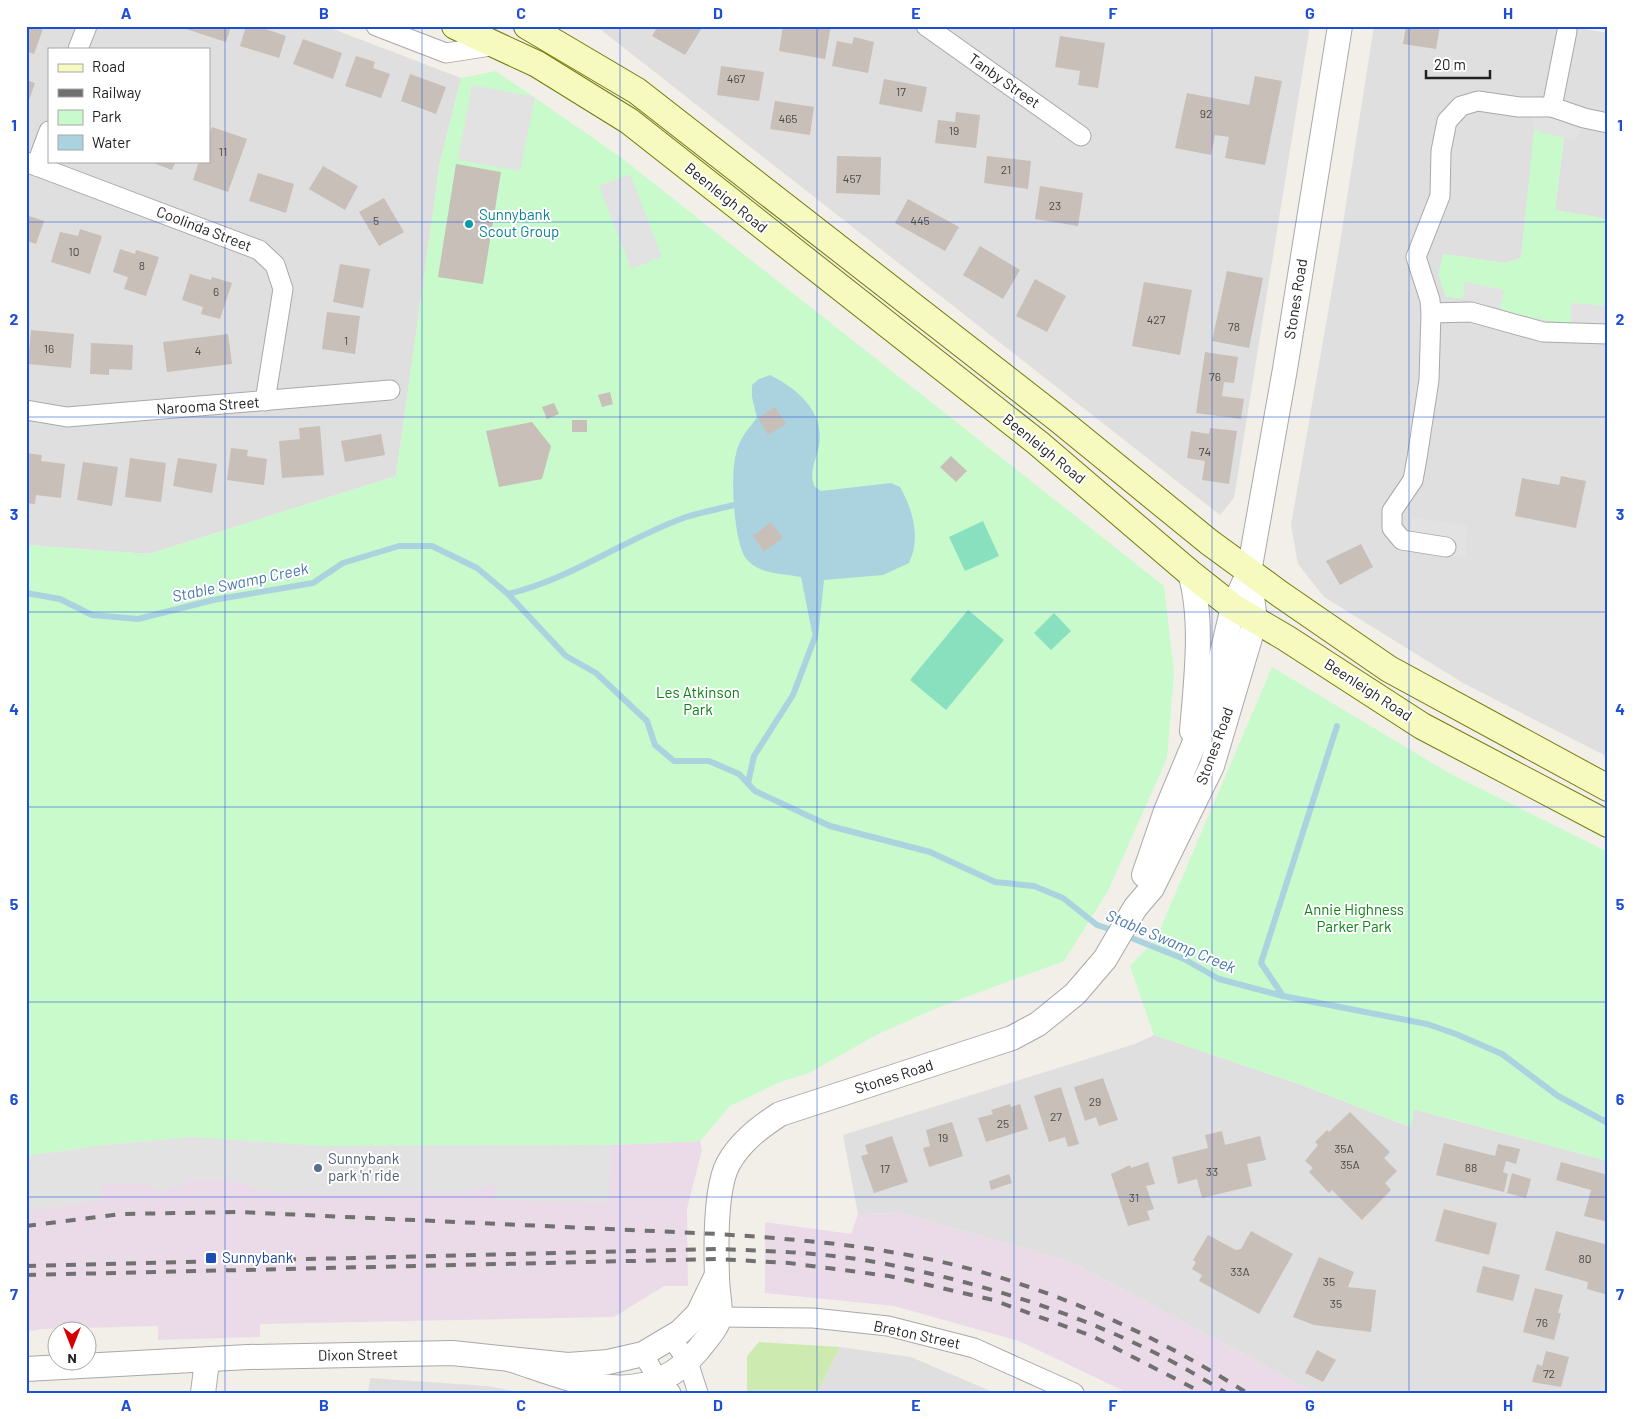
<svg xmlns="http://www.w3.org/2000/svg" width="1634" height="1419" font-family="Barlow,sans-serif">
<rect width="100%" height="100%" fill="#f2efe9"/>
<g fill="#e0dfdf" fill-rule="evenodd">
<path d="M26 26H325L461 78 440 162 396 476 149 554 26 545ZM49 49H209V161H49Z"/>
<path d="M596 26H1310L1234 498 1220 515Z"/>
<path d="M1374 26H1567L1608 33V219L1555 210 1564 138 1535 130 1521 258 1505 263 1443 254 1465 282 1571 303 1608 306V757L1463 683 1324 597 1298 564 1291 525 1338 255Z"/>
<path d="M1154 1035 1299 1084 1410 1127 1413 1109 1608 1161V1383L1605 1393H1316L1071 1262 900 1213 858 1214 843 1135 1135 1044Z"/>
<path d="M840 1347 911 1357 995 1393H817Z"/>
<path d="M370 1378 487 1386 525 1393H368Z"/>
</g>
<g fill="#ebdbe8">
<path d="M192 1137 322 1146 611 1145 700 1141 702 1150 687 1209 688 1286H664L614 1317 260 1324V1337L158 1340V1326L42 1329 26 1332V1156Z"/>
<path d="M900 1213 1071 1262 1316 1393H1128L1019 1341 894 1306 765 1293V1222L851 1234 858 1214Z"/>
</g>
<path fill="#cdebb0" d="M759 1342 840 1347 817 1393H747V1356Z"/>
<g fill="#c8facc">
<path d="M496 71 619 156 1164 586 1174 673 1167 758 1108 891 1064 961 939 1007 876 1035 809 1073 780 1082 730 1106 700 1141 611 1145 322 1146 192 1137 103 1145 26 1156V545L149 554 396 476 440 162 461 78Z"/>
<path d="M1534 130 1564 137 1555 210 1608 219V306L1572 303 1571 323C1545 322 1524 317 1500 308L1504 291 1465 282 1463 299 1446 297 1438 275 1443 254 1505 263 1521 258Z"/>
<path d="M1272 667 1449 773 1608 852V1161L1414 1109 1411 1127 1299 1084 1154 1035 1130 966 1156 939Z"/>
</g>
<g fill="#88e0be">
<path d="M983 521 999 556 965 571 949 537Z"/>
<path d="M968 610 1004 640 946 710 910 680Z"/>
<path d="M1054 613 1071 631 1051 650 1034 633Z"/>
</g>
<g fill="#e2e2e2">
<path d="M472 85 535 97 520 171 458 160Z"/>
<path d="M1533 116 1562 118 1582 126 1576 141 1534 130Z"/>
<path d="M630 174 662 257 631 269 599 186Z"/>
<path d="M1465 282 1504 290 1500 308 1463 299Z"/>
<path d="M1571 303 1608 306 1607 324 1571 323Z"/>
<path d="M1413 517 1468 526 1465 542 1467 557 1450 556V539L1410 531Z"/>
<path d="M192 1137 322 1146 611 1145 609 1203 495 1200 494 1183 481 1189 464 1192 342 1195 259 1191 248 1185 232 1181 193 1180 165 1191 135 1183 102 1184V1201L26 1211V1156L103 1145Z"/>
</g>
<path fill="#aad3df" d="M770 375C798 389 825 412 819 446 816 460 808 474 815 487L821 491 891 483 900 487C913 510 921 538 909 563L883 575 824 580 818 637H813L801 577C786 574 765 574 753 565 749 562 744 557 743 553 734 534 730 475 736 454 739 439 748 429 757 418L752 397V385L759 379Z"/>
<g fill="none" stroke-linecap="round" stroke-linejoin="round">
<g stroke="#aad3df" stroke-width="6">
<path d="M26 593 60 599 92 615 138 619 213 600 313 583 343 563 399 546H432L477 568 508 594 566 656 596 673 647 721 655 745 674 761H709L739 774 755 791 830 826 930 852 995 882 1034 886 1063 898 1097 925 1115 931"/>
<path d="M508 594C574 578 624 539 686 517 702 512 719 509 734 505"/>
<path d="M748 783 754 756 793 695 815 637"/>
<path d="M1124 935 1184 959 1219 979 1283 996 1427 1024 1456 1034 1502 1054 1558 1096 1608 1123"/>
<path d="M1283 996 1261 963 1337 726"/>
</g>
</g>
<g fill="#c7bfb8">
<path d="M26 26H44L34 54 26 51Z"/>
<path d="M187 26H231L226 42 186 29Z"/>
<path d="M246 26H257L286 36 279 58 240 46Z"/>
<path d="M658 26H703L685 55 652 36Z"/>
<path d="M783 26H831L825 59 779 51Z"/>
<path d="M1406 26H1440L1436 49 1403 44Z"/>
<path d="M1060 36 1105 43 1098 88 1078 85 1080 71 1055 67Z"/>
<path d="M854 37 874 42 868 73 832 66 837 41 852 44Z"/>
<path d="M303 39 342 53 333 79 293 64Z"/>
<path d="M356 56 375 62 373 68 390 74 381 98 345 86Z"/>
<path d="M721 66 764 72 759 101 717 95Z"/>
<path d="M410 74 446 87 436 114 401 101Z"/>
<path d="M1255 76 1282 81 1265 165 1225 158 1229 137 1215 135 1211 155 1175 148 1187 93 1249 105Z"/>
<path d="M884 79 927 87 922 112 879 104Z"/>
<path d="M26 80 35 83 27 106H26Z"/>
<path d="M775 101 814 107 810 135 770 129Z"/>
<path d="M956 112 980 115 976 148 935 143 938 120 955 122Z"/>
<path d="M212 127 247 139 228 192 193 180 199 161H209V135Z"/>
<path d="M837 156 881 157 880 195 836 193Z"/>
<path d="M987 156 1031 161 1028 189 984 183Z"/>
<path d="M148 161H176L172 170Z"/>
<path d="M456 164 501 172 483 284 438 277Z"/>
<path d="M323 166 358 186 345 210 309 189Z"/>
<path d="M258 173 294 184 286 213 249 201Z"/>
<path d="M1040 186 1083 193 1078 226 1035 219Z"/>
<path d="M384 198 404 232 379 246 359 212Z"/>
<path d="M908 199 959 227 945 251 895 223Z"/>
<path d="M26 215 44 221 36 244 26 241Z"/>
<path d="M80 229 102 236 90 274 51 262 60 232 78 236Z"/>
<path d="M980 246 1020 270 1003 299 963 275Z"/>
<path d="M120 249 135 254 136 250 159 257 146 296 124 289 128 277 113 272Z"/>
<path d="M340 264 370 269 363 308 333 302Z"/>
<path d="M1227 271 1263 278 1249 348 1212 341Z"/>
<path d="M190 274 211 280 212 277 232 283 220 319 201 314 203 307 182 300Z"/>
<path d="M1035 279 1066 296 1047 332 1016 316Z"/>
<path d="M1144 282 1192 290 1180 355 1132 346Z"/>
<path d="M327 312 360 316 355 354 322 349Z"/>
<path d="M31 330 74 334 71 368 28 364Z"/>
<path d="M228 334 232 364 167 372 163 342Z"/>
<path d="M91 343 133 345 132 370 109 369V375L90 374Z"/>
<path d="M1205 352 1238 357 1234 383 1224 382 1222 396 1244 399 1241 419 1196 413Z"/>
<path d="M610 392 613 404 602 407 598 395Z"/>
<path d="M554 403 559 414 547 419 542 407Z"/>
<path d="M775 407 786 424 768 435 758 418Z"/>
<rect x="572" y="420" width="15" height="12"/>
<path d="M532 422 551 446 542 479 499 487 486 431Z"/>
<path d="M320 426 324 475 282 478 279 441 300 439 299 428Z"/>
<path d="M1210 428 1237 431 1229 484 1202 480 1205 461 1187 458 1191 431 1209 434Z"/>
<path d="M381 434 385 455 345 462 341 441Z"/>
<path d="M231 448 248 450 247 456 267 459 264 485 227 480Z"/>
<path d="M26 453 42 455 41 461 65 464 61 498 36 495 35 504 26 503Z"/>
<path d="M951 456 967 471 956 482 940 467Z"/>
<path d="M130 458 166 463 161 502 125 497Z"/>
<path d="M178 458 217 464 212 493 173 486Z"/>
<path d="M83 462 118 467 112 506 77 500Z"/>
<path d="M1561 476 1586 481 1576 528 1515 516 1522 478 1559 485Z"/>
<path d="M771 522 783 538 764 552 753 536Z"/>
<path d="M1361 544 1373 567 1340 585 1326 561Z"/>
<path d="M1103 1078 1118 1120 1099 1126 1096 1117 1085 1121 1074 1087Z"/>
<path d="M1061 1087 1079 1144 1068 1147 1065 1137 1049 1142 1034 1096Z"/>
<path d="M1010 1104 1011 1107 1020 1104 1028 1129 986 1142 978 1118 993 1114 991 1110Z"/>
<path d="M1350 1112 1390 1152 1384 1158 1397 1171 1385 1183 1391 1190 1362 1220 1332 1190 1329 1193 1309 1172 1313 1168 1305 1161 1318 1145 1315 1142 1327 1130 1329 1132Z"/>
<path d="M952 1122 963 1156 929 1167 923 1148 930 1146 926 1130Z"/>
<path d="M1222 1131 1225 1145 1260 1136 1266 1160 1247 1164 1252 1186 1202 1198 1197 1179 1178 1184 1172 1157 1208 1148 1205 1135Z"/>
<path d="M892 1136 908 1182 874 1193 861 1156 868 1154 865 1145Z"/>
<path d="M1444 1143 1495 1156 1498 1144 1520 1149 1516 1164 1506 1161 1503 1172 1508 1174 1504 1192 1436 1175Z"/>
<path d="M1148 1162 1155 1184 1146 1186 1154 1209 1147 1211 1150 1220 1128 1226 1111 1174 1130 1165 1131 1168Z"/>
<path d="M1561 1162 1608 1175 1605 1194H1608V1222L1584 1216 1591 1190 1556 1180Z"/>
<path d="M1512 1173 1531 1179 1526 1198 1507 1193Z"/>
<path d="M1009 1174 1012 1183 991 1190 989 1181Z"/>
<path d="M1444 1209 1497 1223 1489 1255 1435 1241Z"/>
<path d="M1251 1231 1293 1254 1259 1314 1199 1281 1202 1275 1192 1269 1196 1262 1193 1260 1208 1235 1236 1250 1241 1249Z"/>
<path d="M1556 1231 1608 1245V1295L1587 1289 1588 1282 1545 1270Z"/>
<path d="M1319 1257 1354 1272 1348 1287 1376 1290 1371 1332 1314 1325 1293 1317Z"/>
<path d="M1483 1266 1520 1275 1513 1301 1476 1292Z"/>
<path d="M1535 1288 1563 1295 1558 1313H1561L1554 1340 1523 1332Z"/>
<path d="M1317 1350 1336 1360 1323 1382 1305 1373Z"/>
<path d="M1546 1351 1569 1357 1561 1387 1532 1382 1537 1364 1542 1366Z"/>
</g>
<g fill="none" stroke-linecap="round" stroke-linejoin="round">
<defs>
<g id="minor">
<path d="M376 26 446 53 497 45"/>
<path d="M926 26 1081 136"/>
<path d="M78 49 87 26"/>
<path d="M1552 107 1567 31"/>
<path d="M1608 123 1584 118 1552 107H1519L1478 101 1461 106 1447 121 1441 151 1440 196 1416 257 1430 300 1431 313 1471 312 1543 332 1608 334"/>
<path d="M26 162 259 250 275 265 283 289 265 401"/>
<path d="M36 166 49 131"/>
<path d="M1431 313 1429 380 1417 458 1413 480 1392 511V528L1402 540 1446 547"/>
<path d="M26 410 67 417 390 390"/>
<path d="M720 1317 813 1318 888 1326 974 1348 1074 1393"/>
<path d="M671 1337 688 1362 698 1393"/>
<path d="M643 1354 659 1381 671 1393"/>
</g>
<g id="tertiary">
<path d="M1190 573C1204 620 1196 681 1192 731"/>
<path d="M1144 875 1166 811 1209 708 1233 607 1249 572 1285 369 1340 26"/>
<path d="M509 1359C575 1380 644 1415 698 1350 705 1341 719 1326 720 1315 720 1302 717 1289 717 1277 716 1248 715 1189 728 1164 740 1142 760 1127 780 1114L1012 1038 1038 1024 1075 994 1105 959 1135 908 1152 888 1212 766 1255 621 1249 572"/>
<path d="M26 1369 248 1357 452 1353 568 1365 608 1362 643 1354 680 1332 698 1314 716 1277"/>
<path d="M203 1393 207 1361"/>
</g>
<g id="secondary">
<path d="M455 26 537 64 629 121 1038 443 1190 573 1233 607 1286 638 1422 726 1608 824"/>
<path d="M527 26 637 91 1058 419 1209 542 1280 594 1389 669 1608 788"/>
</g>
</defs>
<use href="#minor" stroke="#a9a9a9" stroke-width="21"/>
<use href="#tertiary" stroke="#a9a9a9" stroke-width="26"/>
<use href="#secondary" stroke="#707d05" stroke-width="28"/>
<use href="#minor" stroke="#fff" stroke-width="19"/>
<use href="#tertiary" stroke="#fff" stroke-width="24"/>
<use href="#secondary" stroke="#f7fabf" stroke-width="26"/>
<g stroke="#707070" stroke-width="4" stroke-dasharray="10 10" stroke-linecap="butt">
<path d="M26 1226 122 1214 238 1212 718 1234C776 1238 834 1242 891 1252 1016 1272 1141 1325 1247 1393"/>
<path d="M26 1266 717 1249C775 1251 834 1253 891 1265 1008 1289 1124 1328 1226 1393"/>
<path d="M26 1275 717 1259 789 1263 889 1276 993 1300 1092 1336 1203 1393"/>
</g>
</g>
<path fill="none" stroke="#1d4ed8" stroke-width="1" stroke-opacity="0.55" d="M225 26V1393M422 26V1393M620 26V1393M817 26V1393M1014 26V1393M1212 26V1393M1409 26V1393M26 222H1608M26 417H1608M26 612H1608M26 807H1608M26 1002H1608M26 1197H1608"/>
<circle fill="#0f9aa8" stroke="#fff" stroke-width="2" cx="469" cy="224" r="5"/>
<circle fill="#5c6f8a" stroke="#fff" stroke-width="2" cx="318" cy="1168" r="5"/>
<rect fill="#1a4fb4" stroke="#fff" stroke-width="2" x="205" y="1252" width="12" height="12" rx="2.5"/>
<g text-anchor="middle" stroke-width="4" stroke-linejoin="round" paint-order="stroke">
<g font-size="12" fill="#4b4948">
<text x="736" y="83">467</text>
<text x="901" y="96">17</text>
<text x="1206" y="118">92</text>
<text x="788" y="123">465</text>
<text x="954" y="135">19</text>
<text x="223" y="156">11</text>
<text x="1006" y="174">21</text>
<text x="852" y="183">457</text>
<text x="1055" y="210">23</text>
<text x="376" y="225">5</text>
<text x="920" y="225">445</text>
<text x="74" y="256">10</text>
<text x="142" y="270">8</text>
<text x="216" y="296">6</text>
<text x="1156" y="324">427</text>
<text x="1234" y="331">78</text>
<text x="346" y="345">1</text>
<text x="49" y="353">16</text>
<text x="198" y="355">4</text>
<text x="1215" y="381">76</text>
<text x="1205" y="456">74</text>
<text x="1095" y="1106">29</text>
<text x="1056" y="1121">27</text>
<text x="1003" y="1128">25</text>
<text x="943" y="1142">19</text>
<text x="1344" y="1153">35A</text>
<text x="1350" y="1169">35A</text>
<text x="1471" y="1172">88</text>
<text x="885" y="1173">17</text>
<text x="1212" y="1176">33</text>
<text x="1134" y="1202">31</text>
<text x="1585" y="1263">80</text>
<text x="1240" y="1276">33A</text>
<text x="1329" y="1286">35</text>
<text x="1336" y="1308">35</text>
<text x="1542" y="1327">76</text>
<text x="1549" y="1378">72</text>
</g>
<g font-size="15" fill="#222" stroke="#fff">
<text transform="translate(1004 81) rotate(35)" y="5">Tanby Street</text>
<text transform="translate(726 198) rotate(39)" y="5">Beenleigh Road</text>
<text transform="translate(204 229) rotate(21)" y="5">Coolinda Street</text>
<text transform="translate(1296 299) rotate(-81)" y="5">Stones Road</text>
<text transform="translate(208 406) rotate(-4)" y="5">Narooma Street</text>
<text transform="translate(1044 449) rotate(39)" y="5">Beenleigh Road</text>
<text transform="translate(1368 690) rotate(33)" y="5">Beenleigh Road</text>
<text transform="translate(1215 746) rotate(-70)" y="5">Stones Road</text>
<text transform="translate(894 1077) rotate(-18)" y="5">Stones Road</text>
<text transform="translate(917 1335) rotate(12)" y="5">Breton Street</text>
<text transform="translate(358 1355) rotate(-1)" y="5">Dixon Street</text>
</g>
<g font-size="15" fill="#0d838f" stroke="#fff" text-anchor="start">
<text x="479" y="220">Sunnybank<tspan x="479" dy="17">Scout Group</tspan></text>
</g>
<g font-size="15" fill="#0c8416" stroke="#fff">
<text x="698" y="698">Les Atkinson<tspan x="698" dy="17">Park</tspan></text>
<text x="1354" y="915">Annie Highness<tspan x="1354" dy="17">Parker Park</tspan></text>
</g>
<g font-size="15" fill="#4e5e75" stroke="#fff" text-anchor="start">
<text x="328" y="1164">Sunnybank<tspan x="328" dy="17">park 'n' ride</tspan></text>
</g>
<g font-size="15" fill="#164399" stroke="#fff" text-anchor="start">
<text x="222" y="1263">Sunnybank</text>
</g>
<g font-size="16" font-style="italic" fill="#4a7aab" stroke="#fff">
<text transform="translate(240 582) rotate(-12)" y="6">Stable Swamp Creek</text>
<text transform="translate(1171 941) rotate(23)" y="6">Stable Swamp Creek</text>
</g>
</g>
<rect width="1634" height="1419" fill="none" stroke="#ffffff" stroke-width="55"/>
<rect x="48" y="48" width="162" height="115" fill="#ffffff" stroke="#a7a7a7"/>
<rect x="58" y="64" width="25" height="8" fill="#f7fabf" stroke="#a7a7a7"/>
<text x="92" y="72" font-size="15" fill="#222222">Road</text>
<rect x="58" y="89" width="25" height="8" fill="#707070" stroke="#a7a7a7"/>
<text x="92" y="98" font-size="15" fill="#222222">Railway</text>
<rect x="58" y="110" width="25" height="15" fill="#c8facc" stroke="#a7a7a7"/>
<text x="92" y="122" font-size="15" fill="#222222">Park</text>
<rect x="58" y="135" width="25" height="15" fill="#aad3df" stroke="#a7a7a7"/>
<text x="92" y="148" font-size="15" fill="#222222">Water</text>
<g transform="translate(72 1346) rotate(180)"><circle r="24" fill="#ffffff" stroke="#a7a7a7"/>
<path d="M0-4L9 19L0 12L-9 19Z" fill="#d40000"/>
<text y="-8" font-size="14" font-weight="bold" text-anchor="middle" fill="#222222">N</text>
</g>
<path d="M1426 70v8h64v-8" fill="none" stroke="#222222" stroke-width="2.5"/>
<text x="1434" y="70" font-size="15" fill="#222222" stroke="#ffffff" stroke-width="4" paint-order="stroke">20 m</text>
<rect x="28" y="28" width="1578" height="1364" fill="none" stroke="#1d4ed8" stroke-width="2"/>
<g font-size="16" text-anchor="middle" font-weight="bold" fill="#1d4ed8">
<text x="126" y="19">A</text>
<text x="324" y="19">B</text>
<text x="521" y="19">C</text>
<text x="718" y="19">D</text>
<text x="916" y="19">E</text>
<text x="1113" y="19">F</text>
<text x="1310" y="19">G</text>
<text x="1508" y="19">H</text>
<text x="14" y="131">1</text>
<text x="1620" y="131">1</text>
<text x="14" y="325">2</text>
<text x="1620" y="325">2</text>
<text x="14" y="520">3</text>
<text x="1620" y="520">3</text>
<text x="14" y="715">4</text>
<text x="1620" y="715">4</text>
<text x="14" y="910">5</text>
<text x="1620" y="910">5</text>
<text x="14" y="1105">6</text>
<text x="1620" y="1105">6</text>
<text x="14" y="1300">7</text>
<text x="1620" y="1300">7</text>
<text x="126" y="1411">A</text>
<text x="324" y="1411">B</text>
<text x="521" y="1411">C</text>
<text x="718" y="1411">D</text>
<text x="916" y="1411">E</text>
<text x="1113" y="1411">F</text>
<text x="1310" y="1411">G</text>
<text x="1508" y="1411">H</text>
</g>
</svg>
